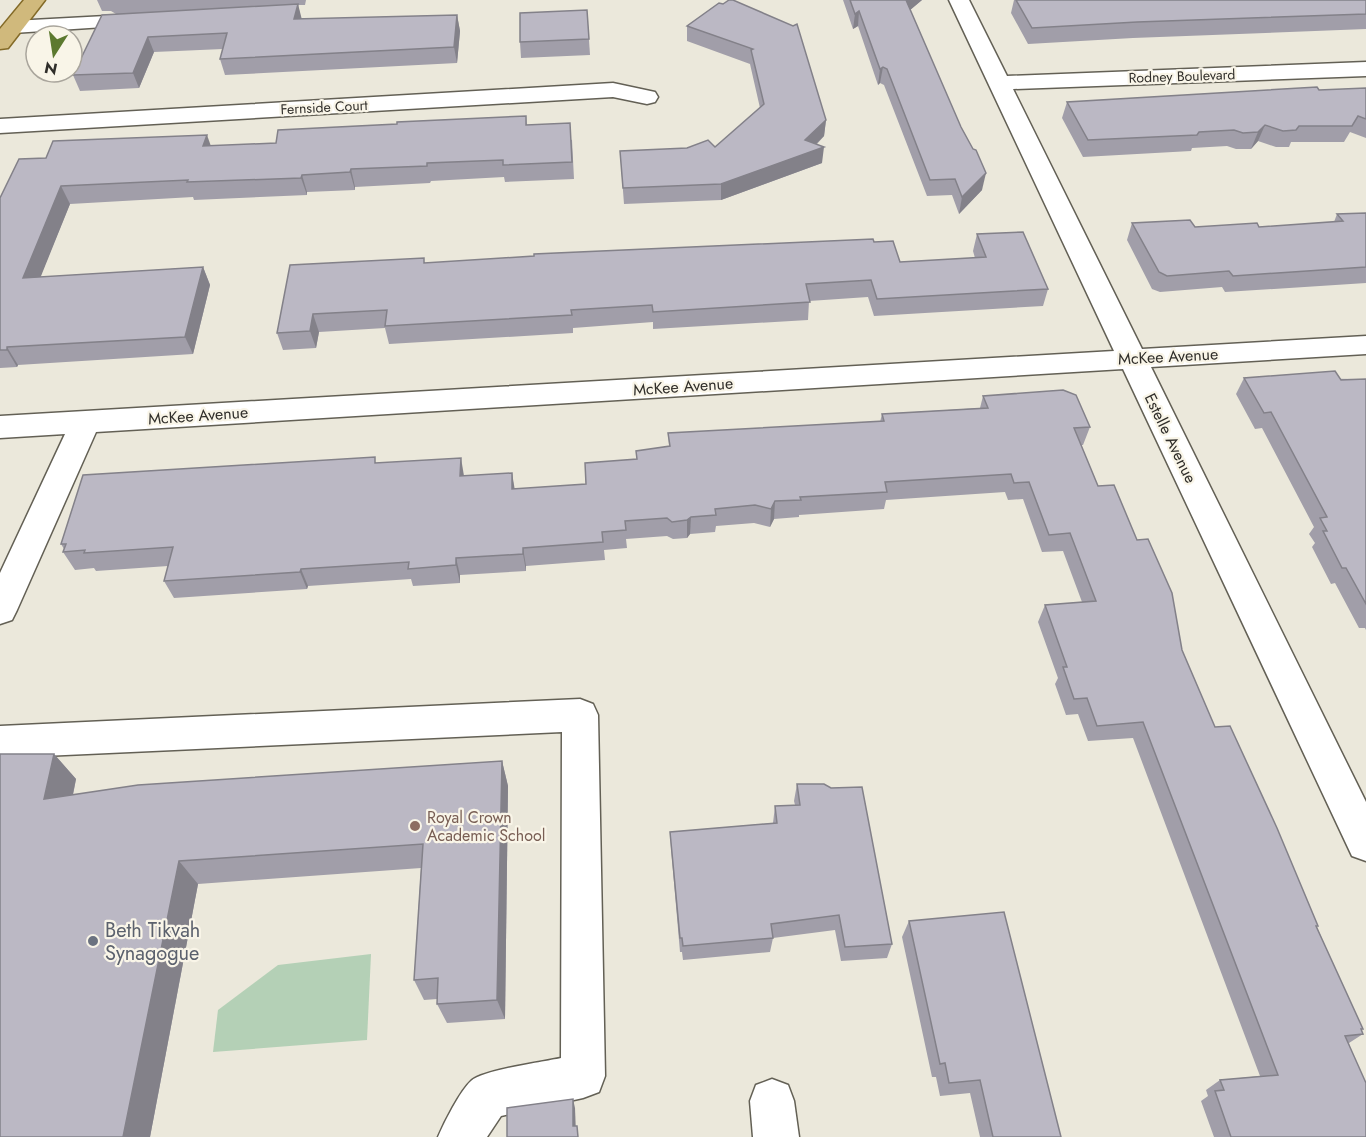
<svg xmlns="http://www.w3.org/2000/svg" width="1366" height="1137" font-family="Jost,sans-serif">
<rect width="100%" height="100%" fill="#ebe8db"/>
<path fill="#b4d0b6" d="M371 954 367 1040 213 1052 218 1010 278 965Z"/>
<g fill="none" stroke-linecap="round" stroke-linejoin="round">
<defs>
<g id="minor">
<path d="M949 0H969L1007 76 1366 62V76L1013 89 1142 349 1366 336V354L1151 367 1366 802V861L1352 856 1123 369 96 432 17 610 12 620 0 624V573L65 434 0 438V416L1114 351Z"/>
<path d="M143 14 150 16 153 20 150 24 13 33 6 31 3 27 6 23 13 21Z"/>
<path d="M613 83 655 92 658 97 655 102 647 104 613 97 0 133V119Z"/>
<path d="M580 699 593 704 598 715 605 1076 599 1092 583 1098 501 1116 487 1137H438C444 1123 460 1091 471 1081 482 1070 543 1062 561 1058L562 732 0 758V726Z"/>
<path d="M772 1079 788 1085 794 1101 799 1137H753L750 1101 756 1085Z"/>
</g>
<path id="major" d="M24 0H45L8 48 0 49V29Z"/>
</defs>
<use href="#minor" stroke="#636055" stroke-width="3"/>
<use href="#major" stroke="#836a27" stroke-width="3"/>
<use href="#minor" fill="#fff" fill-rule="evenodd"/>
<use href="#major" fill="#d0b97c" fill-rule="evenodd"/>
</g>
<g fill="#a19ea9">
<path d="M97 0H306L305 5H298L301 19 457 15 460 31 457 63 225 75 220 59 223 49 154 52 139 88 80 91 73 75 116 14 111 11H102Z"/>
<path d="M843 0H922L910 10 982 190 959 214 952 195 927 196 884 85 880 83 878 85 858 26 853 29Z"/>
<path d="M1014 0H1366V29L1133 38 1028 44 1011 13Z"/>
<path d="M719 3 826 120 824 136 817 144 822 163 721 200 624 204 620 151 715 147 760 108 750 64 687 41V26Z"/>
<path d="M587 10 590 55 521 58 520 42Z"/>
<path d="M1366 88V138L1350 132 1344 142H1291L1289 147H1276L1258 141 1251 149H1236L1227 146 1192 148 1191 151 1083 157 1062 118 1067 102Z"/>
<path d="M526 116 527 125 572 140 574 179 505 182 504 177 431 181 430 183 355 187V190L307 192V195L194 200 193 197 70 204 40 277 203 267 210 285 193 354 18 365 17 367 0 368V198L46 158 211 146 276 143 397 124Z"/>
<path d="M1366 213V283L1225 292 1222 287 1160 292 1152 289 1127 240 1132 223 1195 227H1259L1334 222 1337 214Z"/>
<path d="M977 234 1048 289 1043 306 874 316 868 297 809 301 808 320 653 329V322L573 328V333L389 344 385 328 319 332 316 348 283 350 277 333 290 265 425 263 874 242 900 262 975 258 973 251Z"/>
<path d="M1244 378 1366 379V630L1365 628H1359L1335 583 1331 584 1312 547 1315 543 1309 534 1314 527 1262 428 1255 429 1236 394Z"/>
<path d="M983 396 1090 427 1083 445H1081L1098 486 1182 650 1215 727 1317 927 1363 1034 1349 1043 1366 1137H1214L1201 1101 1208 1096 1206 1090 1220 1080 1260 1076 1133 738 1088 741 1078 714 1066 715 1055 684 1058 678 1038 622 1045 605 1082 602 1063 551 1042 552 1023 499 1008 500 1005 492 886 500 884 509 799 515V517L774 519 770 527 754 523 716 526 715 532 690 534 687 538 673 539 667 536 626 539 627 548 604 550 605 560 526 566V571L460 575V583L413 586 411 579 308 586 307 589 174 598 164 581 168 566 96 571 94 568 75 570 63 552 64 549 61 544 377 463 464 476 512 473 514 489 586 484 637 459 669 446 668 433 880 422 882 414 980 408Z"/>
<path d="M54 754 76 779 73 795 502 761 508 786 505 1019 447 1023 437 1004V999L424 1000 414 980 421 868 198 884 150 1137Z"/>
<path d="M797 784 892 944 887 958 841 961 835 930 773 938 770 952 683 960 682 952H680L671 848 670 832 773 823 775 806 795 805 794 801Z"/>
<path d="M909 921 1061 1137H980L970 1093 940 1096 936 1077H932L902 937Z"/>
</g>
<g fill="#838189">
<path d="M906 0H922L903 16Z"/>
<path d="M298 4 302 20 294 19Z"/>
<path d="M859 11 858 26 853 29 855 14Z"/>
<path d="M457 15 460 31 457 63 454 47Z"/>
<path d="M148 37 154 52 139 88 133 73Z"/>
<path d="M883 67 880 83 878 85 880 69Z"/>
<path d="M826 120 824 136 807 153 824 147 822 163 721 200V184L805 140Z"/>
<path d="M1265 125 1258 141 1251 149 1258 132Z"/>
<path d="M207 135 213 152 203 146Z"/>
<path d="M351 169 355 187V190L350 172Z"/>
<path d="M986 173 982 190 959 214 962 197Z"/>
<path d="M302 175 307 192V195L301 178Z"/>
<path d="M61 186 70 204 33 296 23 278Z"/>
<path d="M203 267 210 285 193 354 185 337Z"/>
<path d="M313 314 319 332 316 348 310 331Z"/>
<path d="M7 347 18 365 17 367 7 350Z"/>
<path d="M461 458 464 476H460Z"/>
<path d="M512 473 515 491 512 489Z"/>
<path d="M775 501 774 519 770 527 771 509Z"/>
<path d="M691 517 690 534 687 538V520Z"/>
<path d="M523 548 526 566V571L523 554Z"/>
<path d="M456 558 460 575V583L456 565Z"/>
<path d="M301 569 308 586 307 589 300 572Z"/>
<path d="M54 754 76 779 67 823 44 799Z"/>
<path d="M502 761 508 786 505 1019 497 1000Z"/>
<path d="M179 861 198 884 150 1137H123Z"/>
<path d="M573 1099 575 1108 576 1134 573 1126Z"/>
</g>
<g fill="#bbb8c4" stroke="#838189" stroke-width="1.5">
<path d="M729 0H733L793 26 797 24 826 120 805 140 824 147 721 184 623 188 620 151 687 148 708 140 715 147 764 104 751 50 753 49 687 26 719 3 723 4Z"/>
<path d="M850 0H906L961 127 973 149 976 150 986 173 962 197 955 179 930 180 887 69 883 67 880 69 859 11 855 14Z"/>
<path d="M1016 0H1366V14L1137 22 1032 28Z"/>
<path d="M298 4 294 19 457 15 454 47 220 59 227 33 148 37 133 73 73 75 102 15Z"/>
<path d="M587 10 589 39 520 42V13Z"/>
<path d="M1317 87 1319 90 1366 88V119L1358 116 1352 126H1299L1296 130 1283 131 1265 125 1258 132 1243 133 1234 130 1199 132 1197 135 1088 140 1067 102Z"/>
<path d="M526 116V125L570 123 572 162 503 165V160L427 163V166L351 169 350 172 302 175 301 178 187 182 188 180 61 186 23 278 203 267 185 337 7 347V350H0V198L19 159 46 158 53 141 207 135 203 146 276 143 278 130 397 124V122Z"/>
<path d="M1366 213V267L1233 276 1229 271 1167 276 1159 272 1132 223 1190 220 1195 227 1257 223 1259 227 1343 221 1337 214Z"/>
<path d="M1023 232 1048 289 877 299 871 280 806 284 810 302 653 312 652 305 571 310 572 315 385 326 387 310 313 314 310 331 277 333 290 265 424 258V263L534 256V254L873 239 874 242 893 241 900 262 986 257 977 234Z"/>
<path d="M1335 371 1341 380 1366 379V604L1346 568H1342L1323 531H1327L1320 518 1327 517 1271 412 1264 413 1244 378Z"/>
<path d="M1063 390 1076 395 1090 427 1074 428 1098 486 1114 485 1137 540 1148 539 1172 593 1182 650 1215 727 1230 726 1277 828 1318 926H1316L1363 1029H1361L1363 1034 1345 1036 1366 1083V1137H1231L1215 1091 1224 1090 1220 1080 1278 1075 1143 722 1097 726 1087 698 1074 699 1063 667H1067L1045 605 1096 601 1070 533 1049 535 1029 482 1014 483 1011 474 885 482 887 492 800 497 801 500 775 501 771 509 755 505 715 509 716 515 691 517 687 520 672 522 667 518 625 521 626 530 602 532 603 542 523 548V554L456 558V565L408 569 409 562 301 569 300 572 164 581 173 547 84 553 85 550 63 552 66 544H61L83 475 375 457V463L461 458 460 476 512 473V489L586 484 585 463 637 459 636 451 670 446 668 433 884 421 882 414 988 408 983 396Z"/>
<path d="M0 754H54L44 799 138 785 502 761 497 1000 437 1004 438 978 414 980 423 844 179 861 123 1137H0Z"/>
<path d="M797 784H824L831 788 862 787 892 944 845 947 839 915 771 924 773 938 683 946 682 938H680L670 832 777 823 775 806 800 805Z"/>
<path d="M1004 912 1061 1137H993L980 1080 949 1083 945 1063 940 1064 909 921Z"/>
<path d="M573 1099V1126H577L578 1137H507V1108Z"/>
</g>
<circle fill="#8d6e63" stroke="#f9f5e8" stroke-width="2" cx="415" cy="826" r="6"/>
<circle fill="#6b7280" stroke="#f9f5e8" stroke-width="2" cx="93" cy="941" r="6"/>
<g text-anchor="middle" stroke-width="4.5" stroke-linejoin="round" paint-order="stroke">
<g font-size="14" fill="#302e2a" stroke="#f9f5e8">
<text transform="translate(1182 76) rotate(-2)" y="5">Rodney Boulevard</text>
<text transform="translate(324 107) rotate(-3)" y="5">Fernside Court</text>
</g>
<g font-size="16" fill="#302e2a" stroke="#f9f5e8">
<text transform="translate(1168 356) rotate(-3)" y="6">McKee Avenue</text>
<text transform="translate(683 386) rotate(-4)" y="6">McKee Avenue</text>
<text transform="translate(198 415) rotate(-4)" y="6">McKee Avenue</text>
<text transform="translate(1171 438) rotate(64)" y="6">Estelle Avenue</text>
</g>
<g font-size="16" fill="#785e54" stroke="#f9f5e8" text-anchor="start">
<text x="427" y="823">Royal Crown<tspan x="427" dy="18">Academic School</tspan></text>
</g>
<g font-size="20" fill="#5b616d" stroke="#f9f5e8" text-anchor="start">
<text x="105" y="937">Beth Tikvah<tspan x="105" dy="23">Synagogue</tspan></text>
</g>
</g>
<g transform="translate(54 54) rotate(192)"><circle r="28" fill="#f9f5e8" stroke="#a9a59c" stroke-width="1.5"/>
<path d="M0-4.5L10 22L0 15L-10 22Z" fill="#5c792f"/>
<text y="-9" font-size="16" font-weight="bold" text-anchor="middle" fill="#302e2a">N</text>
</g>
</svg>
